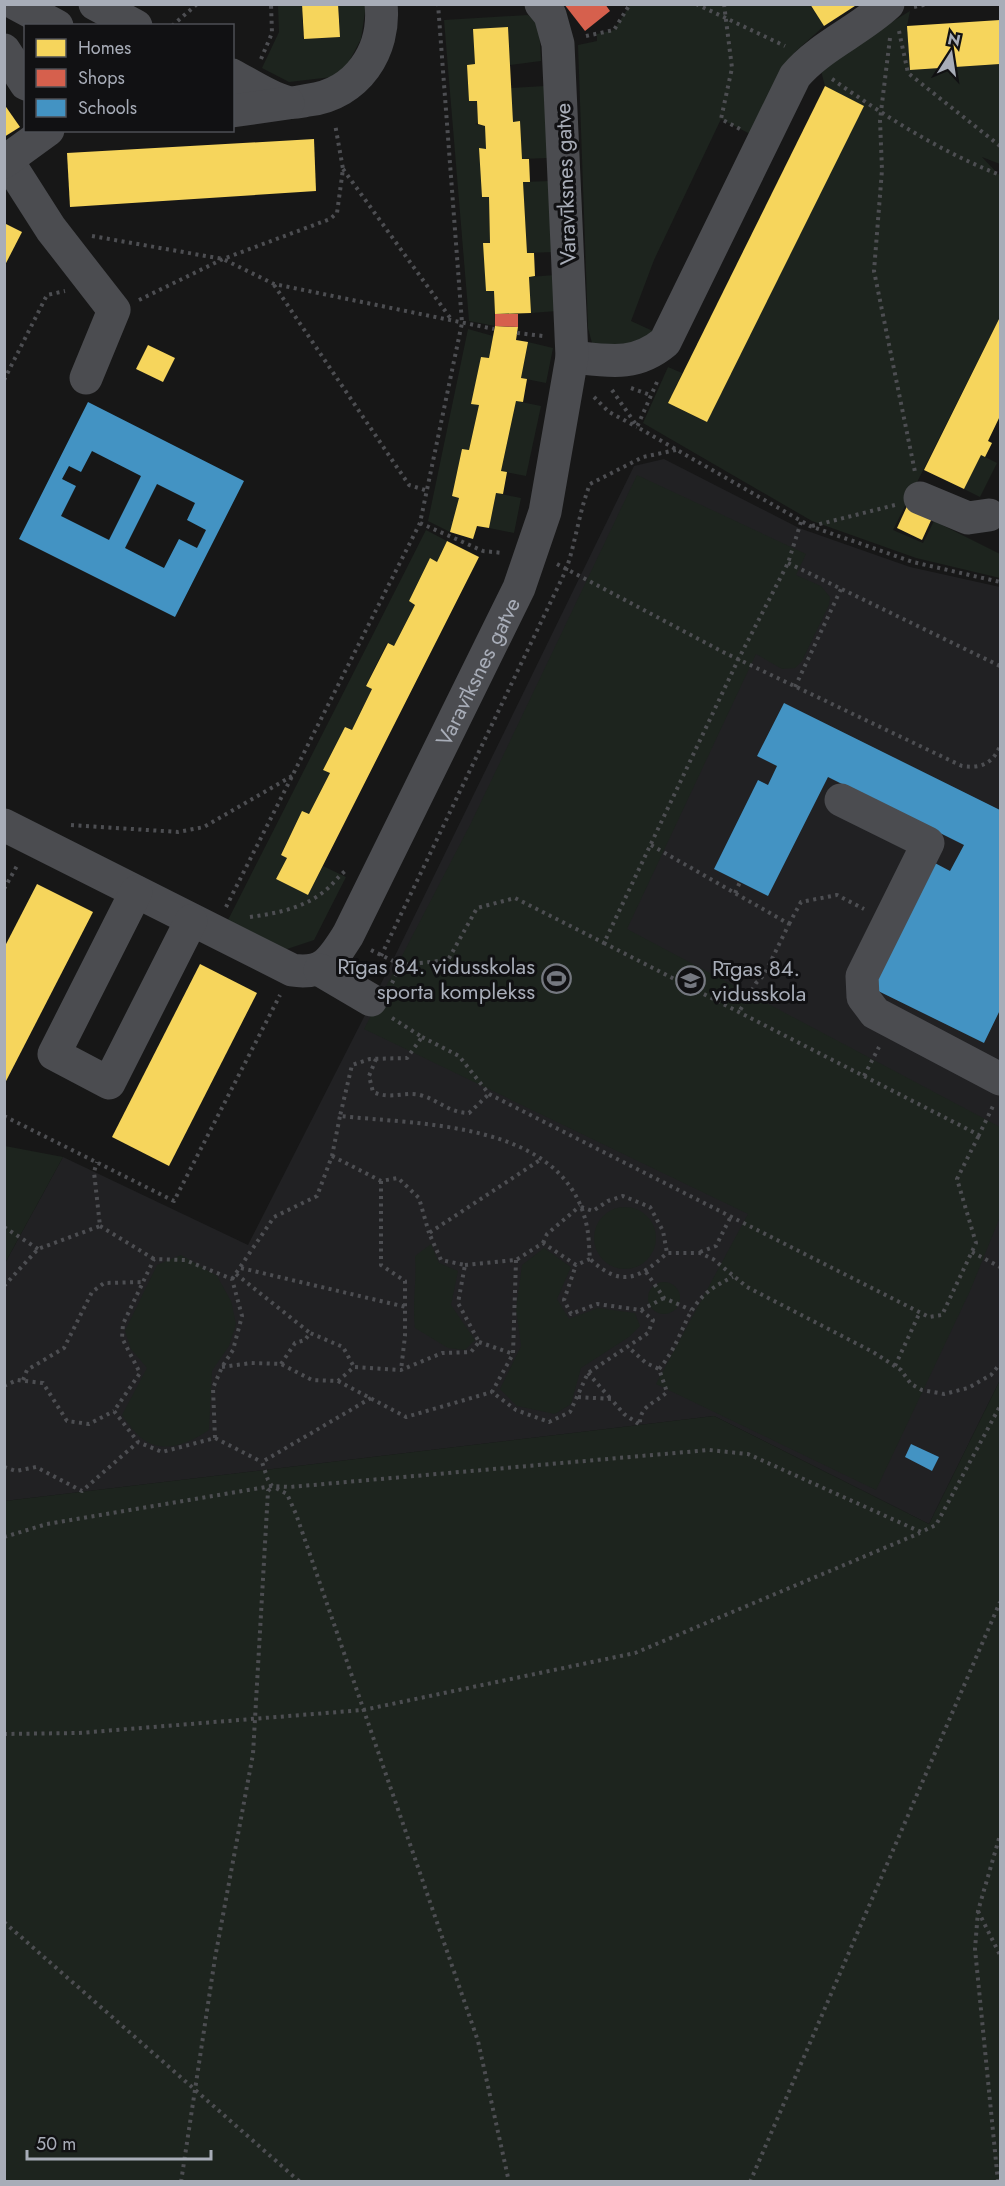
<svg xmlns="http://www.w3.org/2000/svg" width="1005" height="2186" font-family="Jost,sans-serif">
<rect width="100%" height="100%" fill="#171717"/>
<path fill="#212123" d="M664 459 799 528 910 567 1000 587V1380L929 1524 714 1416 5 1501V1263L63 1157 248 1245 392 962 634 466Z"/>
<g fill="#1d241e">
<path d="M278 5H302L303 39 340 37 338 5H366L361 39 344 71 332 77 289 82 262 68 279 32Z"/>
<path d="M630 5H810L824 26 795 52 754 136 721 119 654 260 631 321 655 332 628 347 592 343 588 328 578 45 597 41V34L614 30Z"/>
<path d="M910 11 907 26 910 70 1000 64V164L982 157 1000 176V317L893 530 923 543 934 521 1000 554V578L916 558 812 521 643 423 668 367 682 373 668 403 707 422 863 106 825 86 821 71 855 44Z"/>
<path d="M528 15 539 25 541 61 510 65 508 27 470 29 473 30 475 64 467 65 469 101H477L478 123 475 124 485 126 486 149H479L482 197H489L490 243H484L486 291H494L495 326 469 321 444 20Z"/>
<path d="M545 86 548 158 522 159 520 122H513L511 88Z"/>
<path d="M550 181 554 252 527 253 523 182Z"/>
<path d="M555 275 557 311 531 313 529 277Z"/>
<path d="M468 329 493 336 489 358 481 357 472 403 479 405 469 450 462 449 452 496 459 498 454 520H451L454 521 450 532 428 521Z"/>
<path d="M528 342 553 348 546 383 521 378Z"/>
<path d="M516 401 541 406 526 476 501 471Z"/>
<path d="M981 455 997 463 980 497 964 489Z"/>
<path d="M637 475 806 554 796 575 821 586 830 597 829 605 802 661 795 668 782 669 756 654 627 929 1000 1127V1217L970 1291 876 1490 656 1384 748 1214 364 1029 470 825Z"/>
<path d="M496 493 521 498 514 533 489 528Z"/>
<path d="M426 530 447 541 437 562 430 558 409 601 415 605 394 646 387 643 366 685 372 689 352 730 345 727 323 770 330 773 309 814 302 812 281 854 287 858 276 879 308 895 323 866 346 877 314 940 284 950 227 922Z"/>
<path d="M5 1146 63 1157 5 1263 4 1146Z"/>
<circle cx="625" cy="1238" r="31"/>
<path d="M431 1244 439 1263 458 1271 451 1305 475 1340 465 1350 448 1348 415 1328C412 1303 417 1281 415 1256Z"/>
<path d="M544 1248 571 1267 557 1299 569 1319 598 1308 635 1313 640 1326 629 1337 581 1368 571 1404 555 1414 517 1406 500 1389 521 1346 516 1309 522 1265Z"/>
<path d="M181 1255 217 1276 231 1301 236 1324 229 1346 212 1371 209 1430C190 1443 165 1454 144 1440 136 1435 128 1423 122 1415L147 1368 131 1349 125 1331 157 1265Z"/>
<circle cx="664" cy="1298" r="16"/>
<path d="M1000 1380V2181H5V1501L714 1416 929 1524Z"/>
</g>
<g fill="#f6d55c">
<path d="M302 4H338L340 37 304 39Z"/>
<path d="M810 4H858L824 26Z"/>
<path d="M1000 20V64L910 70 907 26Z"/>
<path d="M508 27 513 122 520 121 522 159H529L530 182H523L527 253H534L535 276 529 277 531 313 495 314 494 291H486L483 243H490L489 197H482L479 148 486 149 485 126 478 124 477 101H469L467 65 475 64 473 29Z"/>
<path d="M825 86 864 106 707 422 668 403Z"/>
<path d="M4 104 20 127 4 137Z"/>
<path d="M314 139 316 191 70 207 67 153Z"/>
<path d="M4 223 22 232 4 267Z"/>
<path d="M1000 317V416L988 441 992 443 985 457 981 455 964 489 924 470Z"/>
<path d="M495 326 518 327 516 340 528 342 521 378 527 379 523 402 516 401 501 471 507 472 503 494 496 493 489 528 477 526 473 539 450 532 459 498 452 496 462 449 469 450 479 405 471 404 481 357 489 358Z"/>
<path d="M148 345 175 358 163 382 136 369Z"/>
<path d="M908 504 933 516 922 540 897 528Z"/>
<path d="M447 541 479 557 308 895 276 879 287 858 281 855 302 811 309 814 330 773 323 770 345 727 352 730 372 689 366 686 388 643 394 646 415 605 409 601 430 558 437 562Z"/>
<path d="M37 884 93 912 4 1085V948Z"/>
<path d="M200 964 257 993 169 1166 112 1137Z"/>
</g>
<g fill="#d6604d">
<path d="M564 4H605L610 11 585 31Z"/>
<path d="M495 314H518V327L495 326Z"/>
</g>
<g fill="#4393c3" fill-rule="evenodd">
<path d="M88 402 244 481 175 617 19 539ZM92 451 141 476 109 540 61 516 76 486 62 479 69 466 81 472ZM157 484 195 503 187 520 206 530 197 548 179 539 164 568 125 548Z"/>
<path d="M784 703 1000 810V1010L984 1043 870 987 933 862 950 871 964 845 828 777 768 896 714 869 758 780 768 785 777 766 757 756Z"/>
<path d="M911 1444 939 1457 932 1471 905 1457Z"/>
</g>
<g fill="none" stroke-linecap="round" stroke-linejoin="round">
<g stroke="#4d4e52" stroke-width="4" stroke-dasharray="3 4.5" stroke-linecap="butt">
<path d="M696 4 785 46"/>
<path d="M724 4 732 68 721 119 740 129"/>
<path d="M914 7 928 4"/>
<path d="M172 26 197 4"/>
<path d="M899 31 908 73 1000 146"/>
<path d="M586 36 614 30 630 4"/>
<path d="M890 38 880 120 882 170 874 271 915 472"/>
<path d="M261 59 272 33 271 4"/>
<path d="M832 79C885 116 939 151 1000 175"/>
<path d="M343 169 451 319"/>
<path d="M92 236 223 259 274 284 494 329"/>
<path d="M274 285 409 485 428 491"/>
<path d="M139 300 223 259 330 219 337 213 343 169 335 124"/>
<path d="M517 333 543 336"/>
<path d="M4 380 47 295 65 291"/>
<path d="M657 382 637 427 810 526 913 562 1000 582"/>
<path d="M631 388 650 395"/>
<path d="M612 390 637 426"/>
<path d="M594 397 609 412 637 427"/>
<path d="M801 522 788 563 738 660 604 943 979 1135 994 1104"/>
<path d="M420 523 483 551 503 553"/>
<path d="M812 526 895 505"/>
<path d="M788 563 1000 666"/>
<path d="M557 564 723 652 962 766C981 769 993 763 1000 746"/>
<path d="M795 687 841 589"/>
<path d="M71 825 178 832 204 827 292 776"/>
<path d="M651 845 789 924 764 975 756 983 739 1012"/>
<path d="M4 889 18 864"/>
<path d="M735 893 740 882"/>
<path d="M226 907 420 523 462 323 438 4"/>
<path d="M250 917C278 913 305 908 327 889 334 883 339 875 348 869"/>
<path d="M789 924 801 902 837 895 864 909"/>
<path d="M371 950 401 965 448 960 477 908 515 898 604 943"/>
<path d="M381 956 566 570C576 541 579 512 590 484L643 457 676 450"/>
<path d="M392 983 401 965"/>
<path d="M392 1018 422 1037 407 1058 370 1059 352 1065 340 1116C422 1125 566 1121 587 1227 589 1237 589 1248 590 1259 621 1288 639 1279 667 1253H700L713 1259 747 1287 873 1352 901 1370 911 1384 922 1390 944 1394 968 1388 991 1375 1000 1364"/>
<path d="M422 1037 459 1056 489 1094 929 1317 942 1315 976 1243 957 1179 979 1135"/>
<path d="M376 1059 369 1076 373 1092C392 1100 404 1091 420 1095 439 1100 449 1113 469 1113L489 1094"/>
<path d="M864 1076 879 1047"/>
<path d="M4 1116 174 1201 280 995"/>
<path d="M332 1156 381 1181 398 1178 419 1198 429 1233"/>
<path d="M381 1181V1265L405 1281V1336L401 1370"/>
<path d="M581 1207 593 1211 608 1201 623 1196 650 1207 663 1231 667 1253"/>
<path d="M100 1226 154 1259"/>
<path d="M4 1227 38 1249"/>
<path d="M543 1243 547 1234 580 1206"/>
<path d="M700 1252 716 1246 731 1216"/>
<path d="M972 1252 1000 1267"/>
<path d="M516 1260 513 1354 492 1392 516 1410 549 1422 570 1412 588 1373 648 1333 653 1320 641 1310 597 1304 571 1314 564 1300 576 1265"/>
<path d="M465 1265 516 1260 543 1243 576 1265 590 1259"/>
<path d="M241 1268 406 1307"/>
<path d="M646 1272 664 1298 691 1310"/>
<path d="M236 1274 310 1333"/>
<path d="M232 1279 274 1217 317 1196 332 1156 340 1116"/>
<path d="M4 1286 38 1249 100 1226 94 1172 97 1162"/>
<path d="M641 1310 664 1298"/>
<path d="M479 1342 513 1354"/>
<path d="M281 1364 295 1343 305 1340 310 1333 343 1347 354 1367"/>
<path d="M895 1366 920 1312"/>
<path d="M222 1367 251 1363 281 1364 312 1380 338 1381 354 1367 401 1370 442 1353 471 1352 479 1342 458 1303 465 1265 441 1260 429 1233 540 1160"/>
<path d="M659 1369C691 1331 679 1301 733 1277"/>
<path d="M588 1373 610 1398"/>
<path d="M23 1380 27 1370 64 1348 92 1292 104 1283 143 1282"/>
<path d="M338 1381 406 1417 492 1392"/>
<path d="M4 1386 17 1380 43 1383 67 1421 89 1424 114 1411"/>
<path d="M578 1397 611 1399 624 1414 640 1425C639 1405 655 1404 667 1392L659 1369 646 1363 628 1347"/>
<path d="M371 1398 262 1462 268 1480 272 1486 287 1494 296 1514 478 2041 509 2182"/>
<path d="M215 1438 213 1388 222 1367 233 1350 242 1316 232 1279 185 1260 154 1259 123 1324 122 1338 140 1373 114 1411 138 1442 162 1452 215 1438 262 1462"/>
<path d="M4 1467 16 1471 36 1467 82 1491 138 1442"/>
<path d="M4 1537 47 1524 272 1486 290 1487 709 1450 748 1454 921 1532 936 1525 1000 1406"/>
<path d="M4 1734 79 1733 363 1710 635 1653 920 1533"/>
<path d="M978 1911 1000 1955"/>
<path d="M4 1922 300 2182"/>
<path d="M181 2182 215 1958 253 1754 268 1491 271 1488"/>
<path d="M750 2182 1000 1602"/>
<path d="M998 2182 975 1949 978 1911 1000 1835"/>
</g>
<g stroke="#4b4c50" stroke-width="33">
<path d="M16 4 57 26"/>
<path d="M95 4 136 26"/>
<path d="M4 50 26 84"/>
<path d="M232 75C249 84 268 97 286 102 293 104 302 101 309 100 357 94 386 51 381 4"/>
<path d="M232 111 288 103"/>
<path d="M7 160 51 229 114 310 86 378"/>
<path d="M4 162 48 130"/>
<path d="M572 357C609 361 635 367 665 342L795 76C820 46 859 31 888 4"/>
<path d="M920 498 968 518 989 515"/>
<path d="M841 800 928 843 862 976 863 997 875 1013 1000 1079"/>
<path id="s1" d="M4 825 292 970C324 975 332 960 348 935L519 588 545 512 572 357 558 44 550 15 541 4"/>
<path d="M136 892 54 1054 109 1083 191 921"/>
<path d="M320 970 371 1000"/>
</g>
</g>
<defs>
<symbol id="stadium-ring" viewBox="-11 -11 22 22"><circle r="9.5" fill="#111113" stroke="#757880" stroke-width="1.5"/><path d="M0-5a6.5 5 0 1 0 0 10a6.5 5 0 1 0 0-10ZM-3.5-1.8h7v3.6h-7Z" fill="#757880"/></symbol>
<symbol id="school-ring" viewBox="-11 -11 22 22"><circle r="9.5" fill="#111113" stroke="#757880" stroke-width="1.5"/><path d="M0-5L7-2L0 1L-7-2ZM-4 1L0 2.5L4 1V4Q0 6-4 4Z" fill="#757880"/></symbol>
</defs>
<g fill-rule="evenodd">
<use href="#stadium-ring" x="540" y="962" width="33" height="33"/>
<use href="#school-ring" x="674" y="964" width="33" height="33"/>
</g>
<g text-anchor="middle" stroke-width="6" stroke-linejoin="round" paint-order="stroke">
<g font-size="22" fill="#a8adb8" stroke="#111113">
<text transform="translate(565 184) rotate(-92)" y="8">Varavīksnes gatve</text>
<text dy="8" stroke="none"><textPath href="#s1" startOffset="688">Varavīksnes gatve</textPath></text>
</g>
<g font-size="22" fill="#a8adb8" stroke="#111113" text-anchor="end">
<text x="535" y="974">Rīgas 84. vidusskolas<tspan x="535" dy="25">sporta komplekss</tspan></text>
<text x="712" y="976" text-anchor="start">Rīgas 84.<tspan x="712" dy="25">vidusskola</tspan></text>
</g>
</g>
<rect width="1005" height="2186" fill="none" stroke="#a8adb8" stroke-width="12"/>
<rect x="24" y="24" width="210" height="108" fill="#111113" stroke="#4d4f55" stroke-width="1.5"/>
<rect x="36" y="39" width="30" height="18" fill="#f6d55c" stroke="#4d4f55" stroke-width="1.5"/>
<text x="78" y="54" font-size="18" fill="#a8adb8">Homes</text>
<rect x="36" y="69" width="30" height="18" fill="#d6604d" stroke="#4d4f55" stroke-width="1.5"/>
<text x="78" y="84" font-size="18" fill="#a8adb8">Shops</text>
<rect x="36" y="99" width="30" height="18" fill="#4393c3" stroke="#4d4f55" stroke-width="1.5"/>
<text x="78" y="114" font-size="18" fill="#a8adb8">Schools</text>
<g transform="translate(951 54) rotate(12)" stroke="#111113" stroke-width="4.5" paint-order="stroke">
<path d="M0-4.5L10 22L0 15L-10 22Z" fill="#a8adb8"/>
<text y="-9" font-size="16" font-weight="bold" text-anchor="middle" fill="#a8adb8">N</text>
</g>
<path d="M27 2150v9h184v-9" fill="none" stroke="#a8adb8" stroke-width="3"/>
<text x="36" y="2150" font-size="18" fill="#a8adb8" stroke="#111113" stroke-width="4.5" paint-order="stroke">50 m</text>
</svg>
